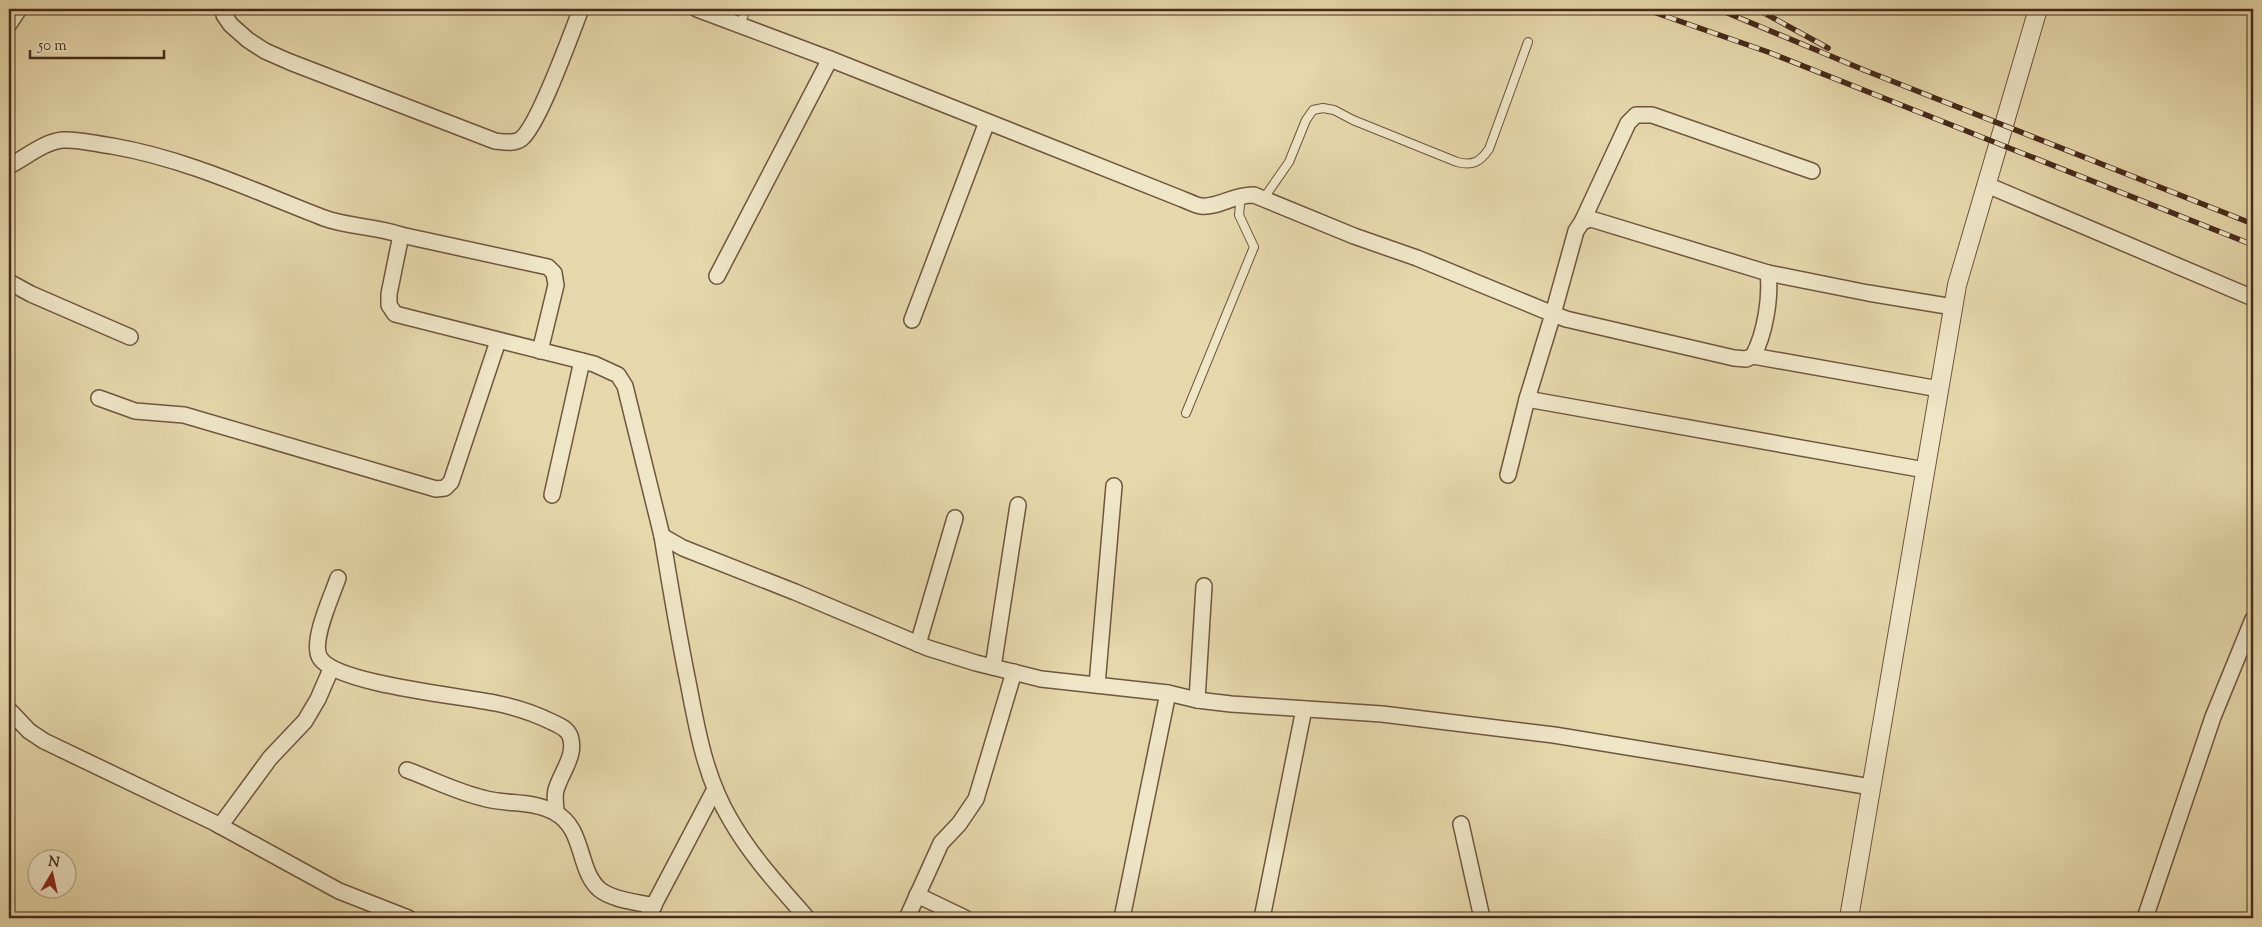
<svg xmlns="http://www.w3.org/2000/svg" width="2262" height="927" font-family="'Sorts Mill Goudy',serif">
<rect width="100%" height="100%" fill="#e6d8ab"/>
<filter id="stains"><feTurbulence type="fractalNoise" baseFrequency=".004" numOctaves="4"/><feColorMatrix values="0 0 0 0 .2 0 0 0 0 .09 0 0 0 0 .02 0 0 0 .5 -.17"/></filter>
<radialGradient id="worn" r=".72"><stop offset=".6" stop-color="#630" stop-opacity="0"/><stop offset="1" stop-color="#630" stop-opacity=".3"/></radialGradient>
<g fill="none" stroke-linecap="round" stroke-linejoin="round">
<defs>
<g id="service">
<path d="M740 25 746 9"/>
<path d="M1264 198 1289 162 1306 120 1313 110 1323 108 1334 110 1353 120 1457 162C1473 166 1480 162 1489 149L1528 42"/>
<path d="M1186 413 1254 247 1239 215 1241 195"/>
</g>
<g id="minor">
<path d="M224 9V15L231 25 248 40 265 51 290 62 495 141C504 142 514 144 521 139 539 125 571 34 581 9"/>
<path d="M697 9 830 59 1182 199C1188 201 1194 205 1201 206 1217 208 1235 194 1254 195L1354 236 1417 258 1553 314 1527 399 1508 475"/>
<path d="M9 24 19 9"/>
<path d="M9 166C25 158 45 141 63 140 79 139 96 144 112 146 187 159 254 191 324 218 348 227 376 226 401 235L389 294V305L395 314 594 364 618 375 625 386 662 536 683 548 795 592 928 648 976 663 1041 679 1168 693 1197 700 1231 704 1382 714 1554 735 1871 787"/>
<path d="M1987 185 2253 298"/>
<path d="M1591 219 1768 273C1771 297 1765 334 1753 356L1746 359 1734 358 1566 319 1553 314 1576 231 1582 222Z"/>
<path d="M1582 222 1628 123 1636 115H1652L1812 171"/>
<path d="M401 235 548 267 554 273 556 285 540 351"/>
<path d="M1768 273 1868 293 1953 307"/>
<path d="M717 276 830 59"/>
<path d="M9 282 31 294 130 337"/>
<path d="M912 320 987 122"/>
<path d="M1753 356 1939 389"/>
<path d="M99 398 135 411 184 415 436 489 445 488 451 482 498 341"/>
<path d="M1527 399 1925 470"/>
<path d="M552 495 582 361"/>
<path d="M662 536C670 585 678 633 688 682 697 729 705 777 730 819 751 856 779 886 807 918"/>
<path d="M338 578C332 596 310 642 320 658 336 684 462 696 495 703 515 707 534 713 552 722 558 725 567 728 570 736 577 755 561 772 556 790 554 797 556 805 556 812"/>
<path d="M918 644 955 518"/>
<path d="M993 667 1018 505"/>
<path d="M1097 685 1114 486"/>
<path d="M1197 700 1204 586"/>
<path d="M9 710 29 731 44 741 215 823 339 891 408 918"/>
<path d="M407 770C432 779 457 792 483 798 506 805 532 800 554 812 585 828 577 869 599 889 612 900 637 902 654 906"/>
<path d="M1461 824 1482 918"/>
<path d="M220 826 270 758 305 721 318 699 331 669"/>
<path d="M917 895 965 918"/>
<path d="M647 918 715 789"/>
<path d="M907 918 941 843 959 824 976 799 1014 672"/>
<path d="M1122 918 1168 693"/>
<path d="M1262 918 1304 709"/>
<path d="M2145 918 2213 717 2253 619"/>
</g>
<path id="tertiary" d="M1849 918 1957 285 2038 9"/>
</defs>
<use href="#service" stroke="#6e563e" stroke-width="10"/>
<use href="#minor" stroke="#6e563e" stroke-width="18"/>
<use href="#tertiary" stroke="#6e563e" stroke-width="20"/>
<use href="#service" stroke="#efe6c8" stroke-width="8"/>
<use href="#minor" stroke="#efe6c8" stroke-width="15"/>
<use href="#tertiary" stroke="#efe6c8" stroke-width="18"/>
<defs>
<g id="rail">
<path d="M1645 9 1768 52 2253 245"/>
<path d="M1718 9 1864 70 2253 224"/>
<path d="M1757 9 1828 48"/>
</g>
</defs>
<use href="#rail" stroke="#462a1a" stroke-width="5.5"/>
<use href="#rail" stroke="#efe6c8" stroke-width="4" stroke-dasharray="11" stroke-linecap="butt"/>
</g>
<rect width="2262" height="927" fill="none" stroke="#e6d8ab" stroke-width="30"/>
<rect x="10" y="10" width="2242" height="907" fill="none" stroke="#462a1a" stroke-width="2.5"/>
<rect x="15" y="15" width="2232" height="897" fill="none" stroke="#462a1a"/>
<g transform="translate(52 874) rotate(9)"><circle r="24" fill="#efe6c8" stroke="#ab9b82"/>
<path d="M0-4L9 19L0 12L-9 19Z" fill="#8f2418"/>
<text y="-8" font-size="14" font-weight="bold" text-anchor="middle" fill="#462a1a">N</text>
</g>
<path d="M30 50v8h134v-8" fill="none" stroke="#462a1a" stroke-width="2.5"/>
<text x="38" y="50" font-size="15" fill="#462a1a" stroke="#efe6c8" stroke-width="4" paint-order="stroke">50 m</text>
<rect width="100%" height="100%" filter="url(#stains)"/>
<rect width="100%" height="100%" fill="url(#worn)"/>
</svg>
